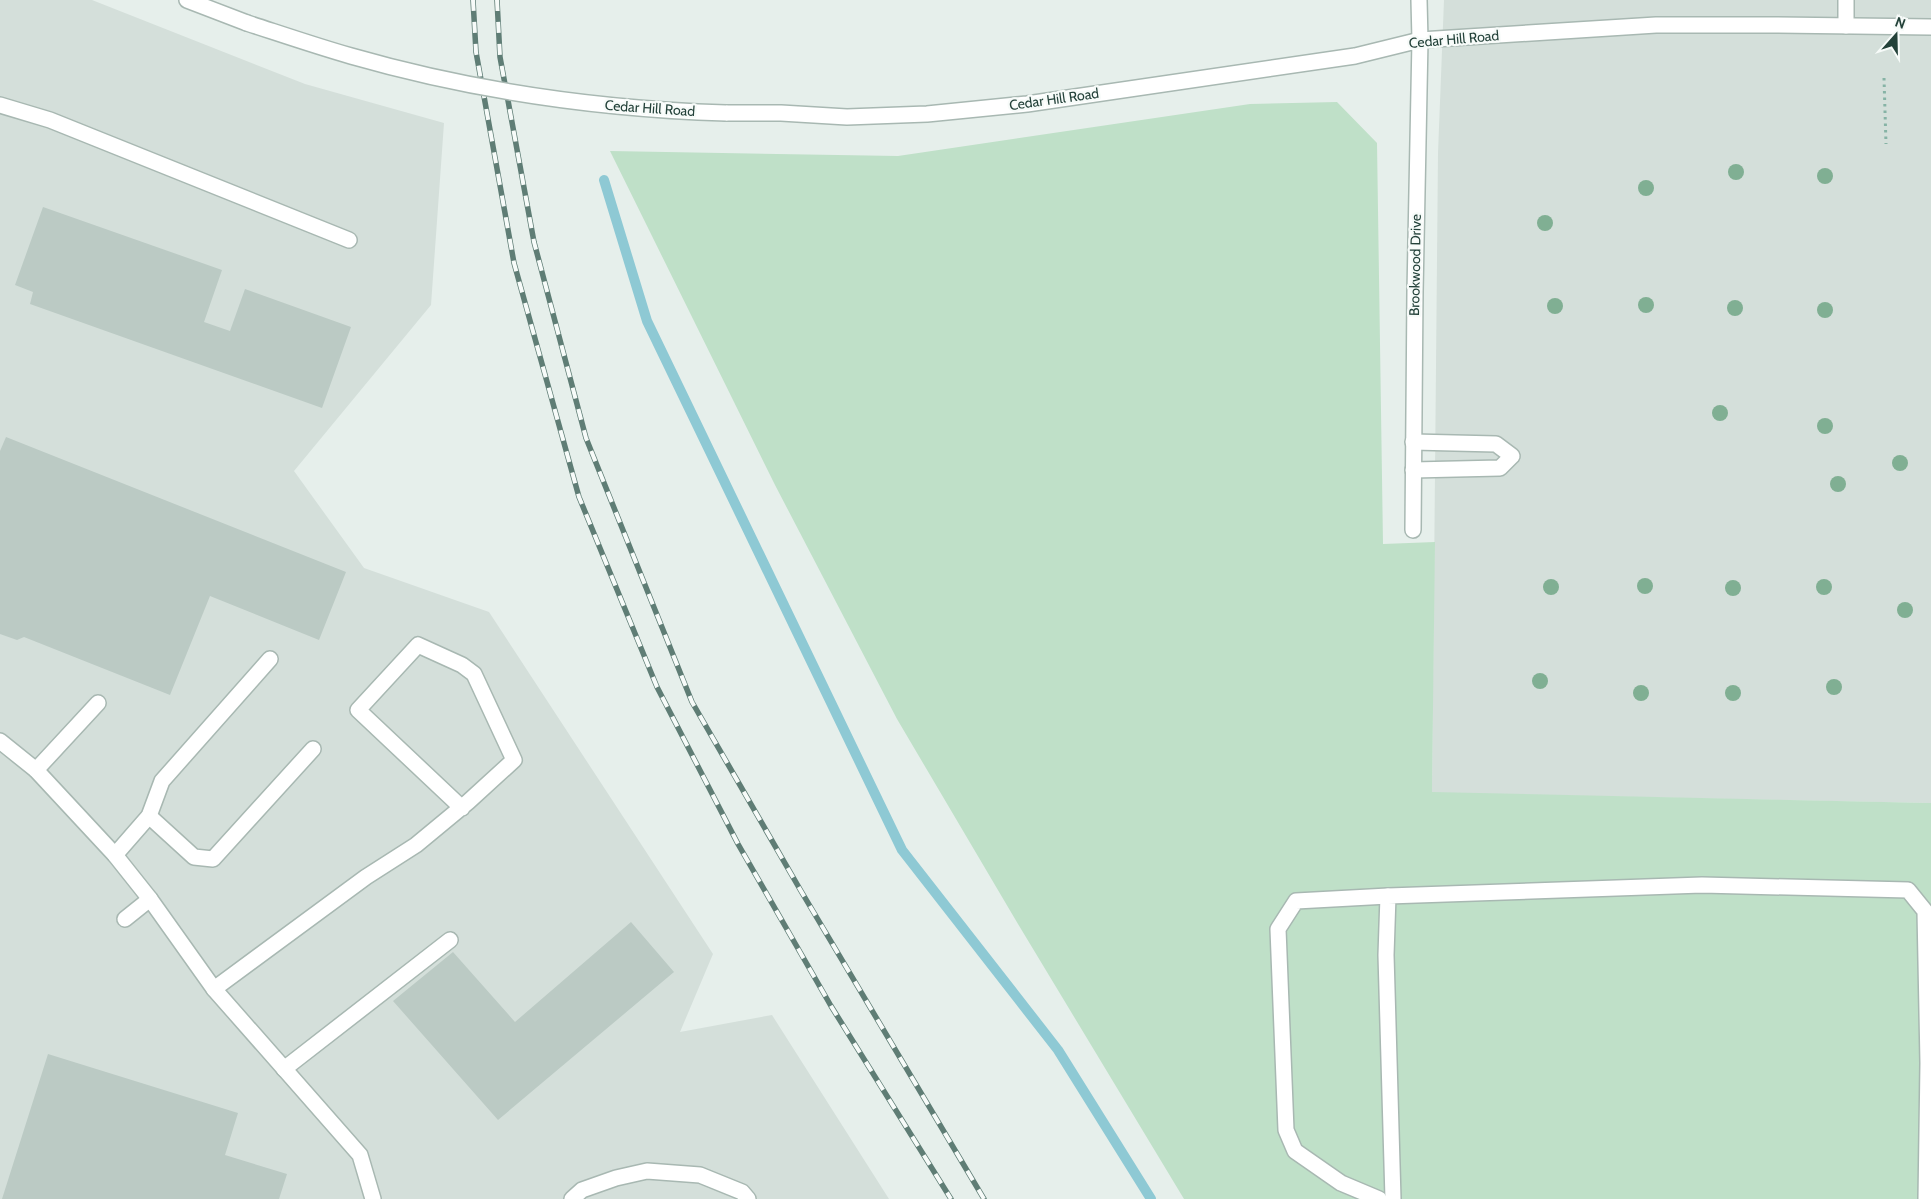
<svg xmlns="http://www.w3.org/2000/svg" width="1931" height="1199" font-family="Cabin,sans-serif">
<rect width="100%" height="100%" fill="#e6efeb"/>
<g fill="#d4dfda">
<path d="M0 0H92L305 84 444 123 431 305 294 471 364 568 489 612 713 954 680 1032 772 1015 889 1199H0Z"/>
<path d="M1444 0H1931V803L1432 793 1438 153Z"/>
</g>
<path fill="#bfe0c8" d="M1337 102 1377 143 1383 544 1435 542 1432 792 1931 803V1199H1184L1018 924 897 719 775 485 610 151 898 156 1250 104Z"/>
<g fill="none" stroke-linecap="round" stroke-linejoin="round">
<path stroke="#8ec9d4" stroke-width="10" d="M604 180 647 321 902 850 1058 1050 1151 1199"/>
</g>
<g fill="#bbcac4">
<path d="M43 207 222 270 204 322 230 331 245 289 351 327 322 408 30 304 33 292 15 285Z"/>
<path d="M6 437 346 572 319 640 210 596 170 695 24 637 17 640 0 634V451Z"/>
<path d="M631 922 674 972 498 1120 393 1001 453 952 515 1022Z"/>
<path d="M48 1054 238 1113 225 1155 287 1174 279 1199H2Z"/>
</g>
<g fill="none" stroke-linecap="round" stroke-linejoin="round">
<defs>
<g id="minor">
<path d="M187 0 247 23"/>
<path d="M1846 26V0"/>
<path d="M0 105 50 120 349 240"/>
<path d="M726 113H781L847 117 927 114 1027 104 1355 56 1420 40 1656 25H1773L1931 27"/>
<path d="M1413 442 1496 444 1512 456 1500 468 1413 470"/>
<path d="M1413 530 1415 292 1420 40 1419 0"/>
<path d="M0 741 36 770 115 855 150 899 214 989 360 1155 373 1199"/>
<path d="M36 770 98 703"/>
<path d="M149 816 194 857 213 859 313 749"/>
<path d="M115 855 149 816 162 781 270 659"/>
<path d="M125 919 150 899"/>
<path d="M214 989 366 877 416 845 468 802 514 760 474 674 462 665 418 645 358 710 462 808"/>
<path d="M284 1069 450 940"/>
<path d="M572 1199 582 1190 616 1178 647 1171 700 1175 742 1192 748 1199"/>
<path d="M1379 1199 1341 1183 1295 1151 1286 1130 1278 929 1296 901 1388 896"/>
<path d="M1393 1199 1386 955 1388 896 1702 885 1908 890 1925 911 1928 1063 1926 1199"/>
</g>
</defs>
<use href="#minor" stroke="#a8b8b2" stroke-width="18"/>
<path stroke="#86b3a5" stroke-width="3" stroke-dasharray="2.5 4" stroke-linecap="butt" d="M1884 78 1886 144"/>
<use href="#minor" stroke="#fff" stroke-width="15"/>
<defs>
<g id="rail">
<path d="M473 0 476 52 514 263 579 497 657 687 738 844 831 1006 951 1199"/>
<path d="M497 0 500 57 534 242 586 438 692 702 801 891 984 1199"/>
</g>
</defs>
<use href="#rail" stroke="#5f7d75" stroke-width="5.5"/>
<use href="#rail" stroke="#f7fbf9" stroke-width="4" stroke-dasharray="11" stroke-linecap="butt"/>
<defs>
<path id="minor-bridge" d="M247 23C281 34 316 46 351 56 473 91 600 109 726 113"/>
</defs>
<use href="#minor-bridge" stroke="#a8b8b2" stroke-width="18" stroke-linecap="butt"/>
<use href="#minor-bridge" stroke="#fff" stroke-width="15"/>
</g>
<g fill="#80af93">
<circle cx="1736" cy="172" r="8"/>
<circle cx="1825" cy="176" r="8"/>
<circle cx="1646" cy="188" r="8"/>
<circle cx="1545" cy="223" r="8"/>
<circle cx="1646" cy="305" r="8"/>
<circle cx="1555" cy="306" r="8"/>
<circle cx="1735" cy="308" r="8"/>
<circle cx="1825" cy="310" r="8"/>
<circle cx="1720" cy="413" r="8"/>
<circle cx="1825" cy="426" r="8"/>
<circle cx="1900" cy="463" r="8"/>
<circle cx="1838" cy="484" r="8"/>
<circle cx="1645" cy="586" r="8"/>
<circle cx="1551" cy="587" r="8"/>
<circle cx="1824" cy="587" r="8"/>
<circle cx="1733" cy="588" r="8"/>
<circle cx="1905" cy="610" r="8"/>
<circle cx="1540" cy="681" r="8"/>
<circle cx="1834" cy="687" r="8"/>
<circle cx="1641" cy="693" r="8"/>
<circle cx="1733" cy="693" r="8"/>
</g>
<g text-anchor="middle" stroke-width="4.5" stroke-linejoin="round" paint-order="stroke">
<g font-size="14" fill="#24423a" stroke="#f7fbf9">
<text transform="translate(1454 39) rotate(-5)" y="5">Cedar Hill Road</text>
<text transform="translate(1054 99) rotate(-8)" y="5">Cedar Hill Road</text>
<text transform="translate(650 108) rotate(4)" y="5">Cedar Hill Road</text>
<text transform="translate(1415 265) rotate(-89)" y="5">Brookwood Drive</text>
</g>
</g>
<g transform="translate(1896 35) rotate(20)" stroke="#f7fbf9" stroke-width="4" paint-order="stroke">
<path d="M0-4L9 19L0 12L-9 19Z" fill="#24423a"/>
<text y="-8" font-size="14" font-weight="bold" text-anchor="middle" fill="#24423a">N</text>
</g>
</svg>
